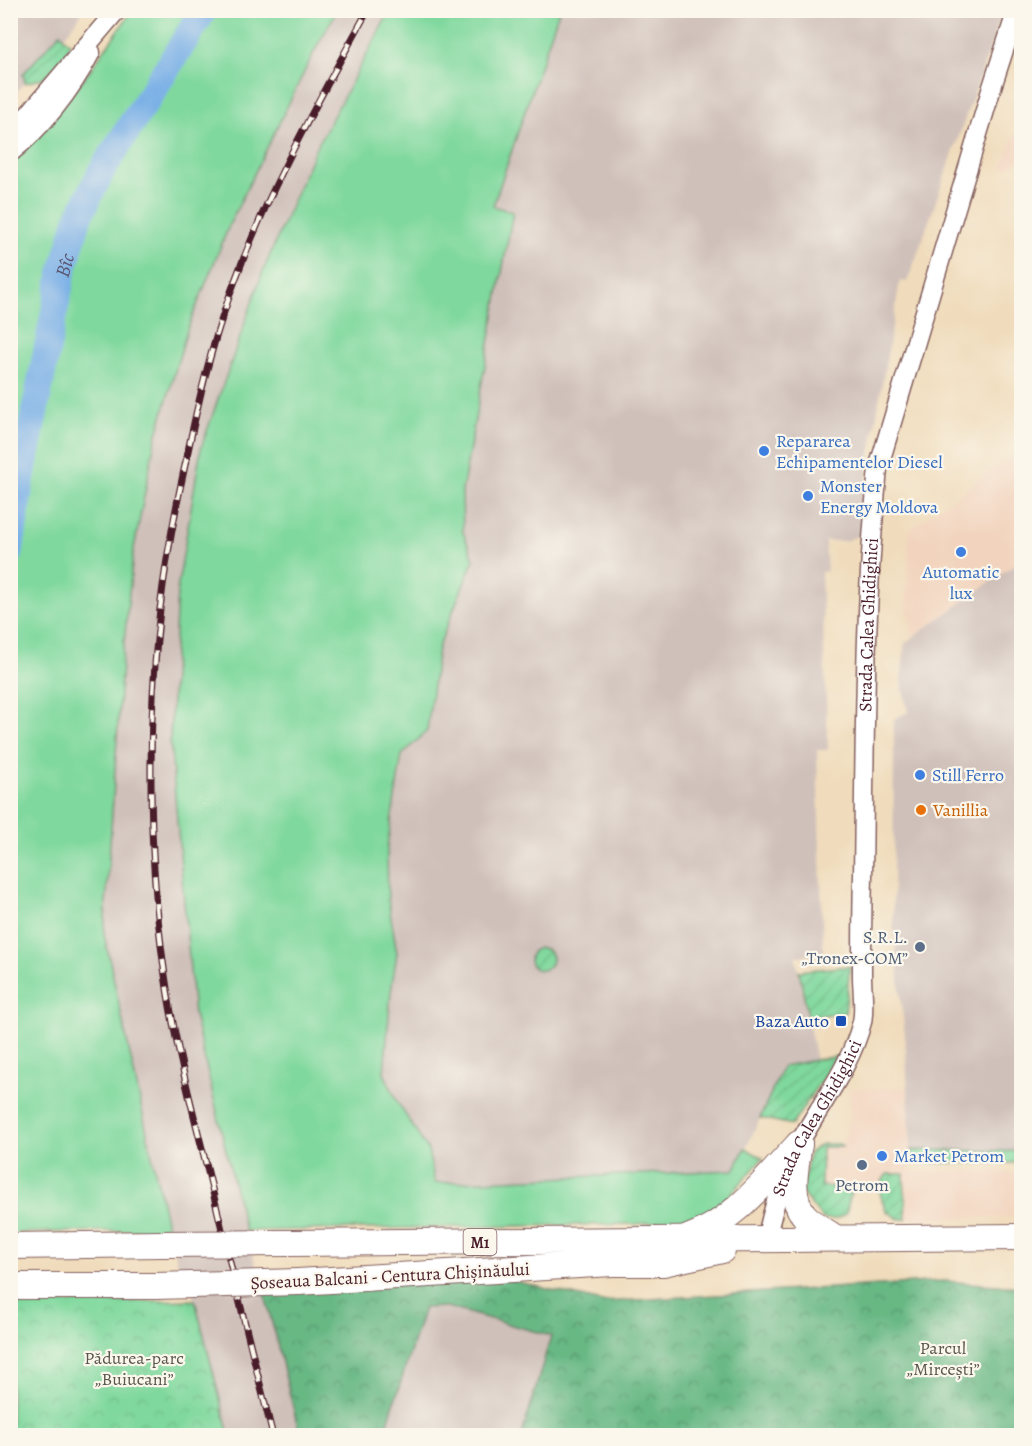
<svg xmlns="http://www.w3.org/2000/svg" width="1032" height="1446" font-family="Alegreya,serif">
<defs>
<pattern id="forest-crowns" width="20" height="18" patternUnits="userSpaceOnUse" patternTransform="scale(1.5)"><rect width="20" height="18" fill="#67b884"/><path d="M2 6a3 3 0 1 1 6 0M12 15a3 3 0 1 1 6 0" fill="none" stroke="#57956c"/></pattern>
<pattern id="park-crowns" width="20" height="18" patternUnits="userSpaceOnUse" patternTransform="scale(1.5)"><rect width="20" height="18" fill="#7fd89d"/><path d="M2 6a3 3 0 1 1 6 0M12 15a3 3 0 1 1 6 0" fill="none" stroke="#6fb987"/></pattern>
<pattern id="garden-furrows" width="10" height="10" patternUnits="userSpaceOnUse" patternTransform="scale(1.5)"><rect width="10" height="10" fill="#7fd89d"/><path d="M-1 1l2-2M0 10L10 0M9 11l2-2" fill="none" stroke="#6fb987"/></pattern>
</defs>
<rect width="100%" height="100%" fill="#fbf7ec"/>
<filter id="ink" filterUnits="userSpaceOnUse"><feTurbulence type="fractalNoise" baseFrequency=".0167" numOctaves="2"/><feDisplacementMap in="SourceGraphic" scale="12" xChannelSelector="R" yChannelSelector="G"/><feConvolveMatrix kernelMatrix="1 2 1 2 8 2 1 2 1" color-interpolation-filters="sRGB"/></filter>
<filter id="wash" filterUnits="userSpaceOnUse"><feTurbulence type="fractalNoise" baseFrequency=".008" numOctaves="4" result="noise"/><feDisplacementMap in="SourceGraphic" scale="24" xChannelSelector="R" yChannelSelector="G"/><feGaussianBlur stdDeviation="1.35" result="paint"/><feColorMatrix in="noise" values="0 0 0 0 0 0 0 0 0 0 0 0 0 0 0 0 0 1.4 0 .05"/><feComposite in="paint" operator="in"/></filter>
<g filter="url(#wash)">
<rect width="100%" height="100%" fill="#f0dcbc"/>
<g fill="#f2d4be">
<path d="M1021 118V159L1007 169 1002 167Z"/>
<path d="M1021 449V560L913 637 906 606 909 530Z"/>
<path d="M907 1087 912 1163 910 1171H1000L1021 1174V1217L906 1219 904 1190 821 1187 822 1147H842L851 1117 848 1089Z"/>
</g>
<g fill="#cfc0ba">
<path d="M11 11H83L72 27 11 98Z"/>
<path d="M337 11H390L315 150 263 271 201 448 177 591 170 740 194 1015 245 1231 264 1291 300 1435H229L195 1300 180 1271 168 1230 104 934 122 664 133 554 155 441 187 330 231 221 317 46Z"/>
<path d="M559 11H1003L917 255 907 282 900 281 868 465 860 535 845 541H825L827 571 821 572 828 750H817L823 954 795 956 816 1060 783 1066 757 1125 734 1170 435 1183 428 1150 398 1103 384 1073 391 992 397 953 388 899 387 847 403 755 427 730 438 648 474 559 463 532 462 491 513 212 493 207Z"/>
<path d="M1021 560V1151L911 1150 905 1037 893 923 894 719 908 712 901 681 905 643Z"/>
<path d="M424 1307H447L551 1336 522 1435H427L387 1426Z"/>
</g>
<g fill="#7fd89d" stroke="#647c64" stroke-width="1.5">
<path d="M132 11H337L317 46 231 221 187 330 155 441 133 554 122 664 104 934 168 1230 11 1233V161L83 80Z"/>
<path d="M390 11H559L493 206 513 212 462 491 463 532 474 559 438 648 427 731 402 755 387 847 388 899 397 953 391 992 384 1073 398 1103 428 1150 435 1183 734 1170 745 1148 763 1158C741 1182 720 1213 686 1219 671 1222 654 1222 638 1224L245 1231 194 1015 170 740 177 591 201 448 263 271 315 150Z"/>
</g>
<path fill="url(#forest-crowns)" stroke="#586c58" stroke-width="1.5" d="M502 1278 602 1302 944 1281 1021 1287V1435H522L551 1336 447 1307 424 1308 387 1426 427 1435H300L264 1291Z"/>
<path fill="url(#park-crowns)" stroke="#647c64" stroke-width="1.5" d="M195 1300 229 1435H11V1304Z"/>
<g fill="url(#garden-furrows)" stroke="#647c64" stroke-width="1.5">
<path d="M60 33 70 44C59 71 54 77 25 83L23 74Z"/>
<circle cx="541" cy="959" r="11"/>
<path d="M850 966 845 1013 808 1016 799 971Z"/>
<path d="M837 1056 792 1125 760 1118 783 1066Z"/>
<path d="M822 1144H839L842 1147H822L821 1186 852 1188 846 1214 837 1219H823L801 1192 810 1152Z"/>
<path d="M911 1150 1021 1151V1163H912Z"/>
<path d="M887 1174H904L906 1219H899L886 1211C881 1195 875 1189 887 1174Z"/>
</g>
<g fill="none" stroke-linecap="round" stroke-linejoin="round">
<path stroke="#77aee6" stroke-width="27" id="s1" d="M10 552 20 485 62 274 78 219 101 172 204 10"/>
</g>
</g>
<g filter="url(#ink)">
<g fill="none" stroke-linecap="round" stroke-linejoin="round">
<defs>
<g id="minor">
<path d="M10 136 117 10"/>
<path d="M10 153C43 126 71 90 91 52"/>
<path id="s2" d="M766 1241C773 1207 783 1173 800 1142 821 1103 851 1066 862 1022 865 1008 862 990 862 976 862 943 862 910 863 876 865 741 864 604 878 469L992 87 1017 10"/>
</g>
<g id="highway">
<path d="M799 1144C796 1166 788 1196 804 1215 812 1224 825 1231 835 1238"/>
<path d="M688 1238C735 1221 765 1180 799 1144"/>
<path d="M286 1243C531 1241 776 1240 1022 1237"/>
<path d="M10 1246 162 1244"/>
<path d="M298 1282 612 1263H663L722 1250"/>
<path d="M10 1286H156"/>
</g>
</defs>
<use href="#minor" stroke="#84615e" stroke-width="21"/>
<use href="#highway" stroke="#84615e" stroke-width="28"/>
<use href="#minor" stroke="#fff" stroke-width="18"/>
<use href="#highway" stroke="#fff" stroke-width="26"/>
<defs>
<path id="rail" d="M273 1436C251 1349 230 1263 209 1176 194 1116 178 1056 168 995 148 870 146 735 160 609 166 558 176 506 187 456 197 407 208 359 224 312 259 206 314 108 368 10"/>
</defs>
<use href="#rail" stroke="#4a1f2b" stroke-width="7"/>
<use href="#rail" stroke="#fbf7ec" stroke-width="4.5" stroke-dasharray="14" stroke-linecap="butt"/>
<defs>
<g id="highway-bridge">
<path d="M162 1244 286 1243"/>
<path d="M156 1286 298 1282"/>
</g>
</defs>
<use href="#highway-bridge" stroke="#84615e" stroke-width="28" stroke-linecap="butt"/>
<use href="#highway-bridge" stroke="#fff" stroke-width="26"/>
</g>
</g>
<g fill="#3f7fe0" stroke="#fbf7ec" stroke-width="2">
<circle cx="764" cy="451" r="6"/>
<circle cx="808" cy="496" r="6"/>
<circle cx="961" cy="552" r="6"/>
<circle cx="920" cy="775" r="6"/>
<circle cx="882" cy="1156" r="6"/>
</g>
<circle fill="#e8710a" stroke="#fbf7ec" stroke-width="2" cx="921" cy="810" r="6"/>
<g fill="#5c6f8a" stroke="#fbf7ec" stroke-width="2">
<circle cx="920" cy="947" r="6"/>
<circle cx="862" cy="1165" r="6"/>
</g>
<rect fill="#1a4fb4" stroke="#fbf7ec" stroke-width="2" x="835" y="1015" width="12" height="12" rx="3"/>
<g text-anchor="middle" stroke-width="4.5" stroke-linejoin="round" paint-order="stroke">
<rect fill="#fbf7ec" stroke="#7f6065" stroke-width="1.5" x="463.5" y="1229" width="33" height="26" rx="4.5"/>
<g font-size="16" font-weight="bold" fill="#4a1f2b">
<text x="480" y="1248">M1</text>
</g>
<g font-size="18" fill="#366cbe" stroke="#fbf7ec" text-anchor="start">
<text x="776" y="447">Repararea<tspan x="776" dy="21">Echipamentelor Diesel</tspan></text>
<text x="820" y="492">Monster<tspan x="820" dy="21">Energy Moldova</tspan></text>
<text x="961" y="578" text-anchor="middle">Automatic<tspan x="961" dy="21">lux</tspan></text>
<text x="932" y="781">Still Ferro</text>
<text x="894" y="1162">Market Petrom</text>
</g>
<g font-size="18" fill="#4a1f2b" stroke="#fbf7ec">
<text dy="6" stroke="none"><textPath href="#s2" startOffset="638">Strada Calea Ghidighici</textPath></text>
<text dy="6" stroke="none"><textPath href="#s2" startOffset="134">Strada Calea Ghidighici</textPath></text>
<text transform="translate(390 1276) rotate(-3)" y="6">Șoseaua Balcani - Centura Chișinăului</text>
</g>
<g font-size="18" fill="#c56008" stroke="#fbf7ec" text-anchor="start">
<text x="933" y="816">Vanillia</text>
</g>
<g font-size="18" fill="#4e5e75" stroke="#fbf7ec" text-anchor="end">
<text x="908" y="943">S.R.L.<tspan x="908" dy="21">„Tronex-COM”</tspan></text>
<text x="862" y="1191" text-anchor="middle">Petrom</text>
</g>
<g font-size="18" fill="#164399" stroke="#fbf7ec" text-anchor="end">
<text x="829" y="1027">Baza Auto</text>
</g>
<g font-size="18" fill="#5a564d" stroke="#fbf7ec">
<text x="943" y="1354">Parcul<tspan x="943" dy="21">„Mircești”</tspan></text>
<text x="134" y="1364">Pădurea-parc<tspan x="134" dy="21">„Buiucani”</tspan></text>
</g>
<g font-size="20" font-style="italic" fill="#5a516c" stroke="#fbf7ec">
<text dy="7" stroke="none"><textPath href="#s1" startOffset="292">Bîc</textPath></text>
</g>
</g>
<rect width="1032" height="1446" fill="none" stroke="#fbf7ec" stroke-width="36"/>
</svg>
